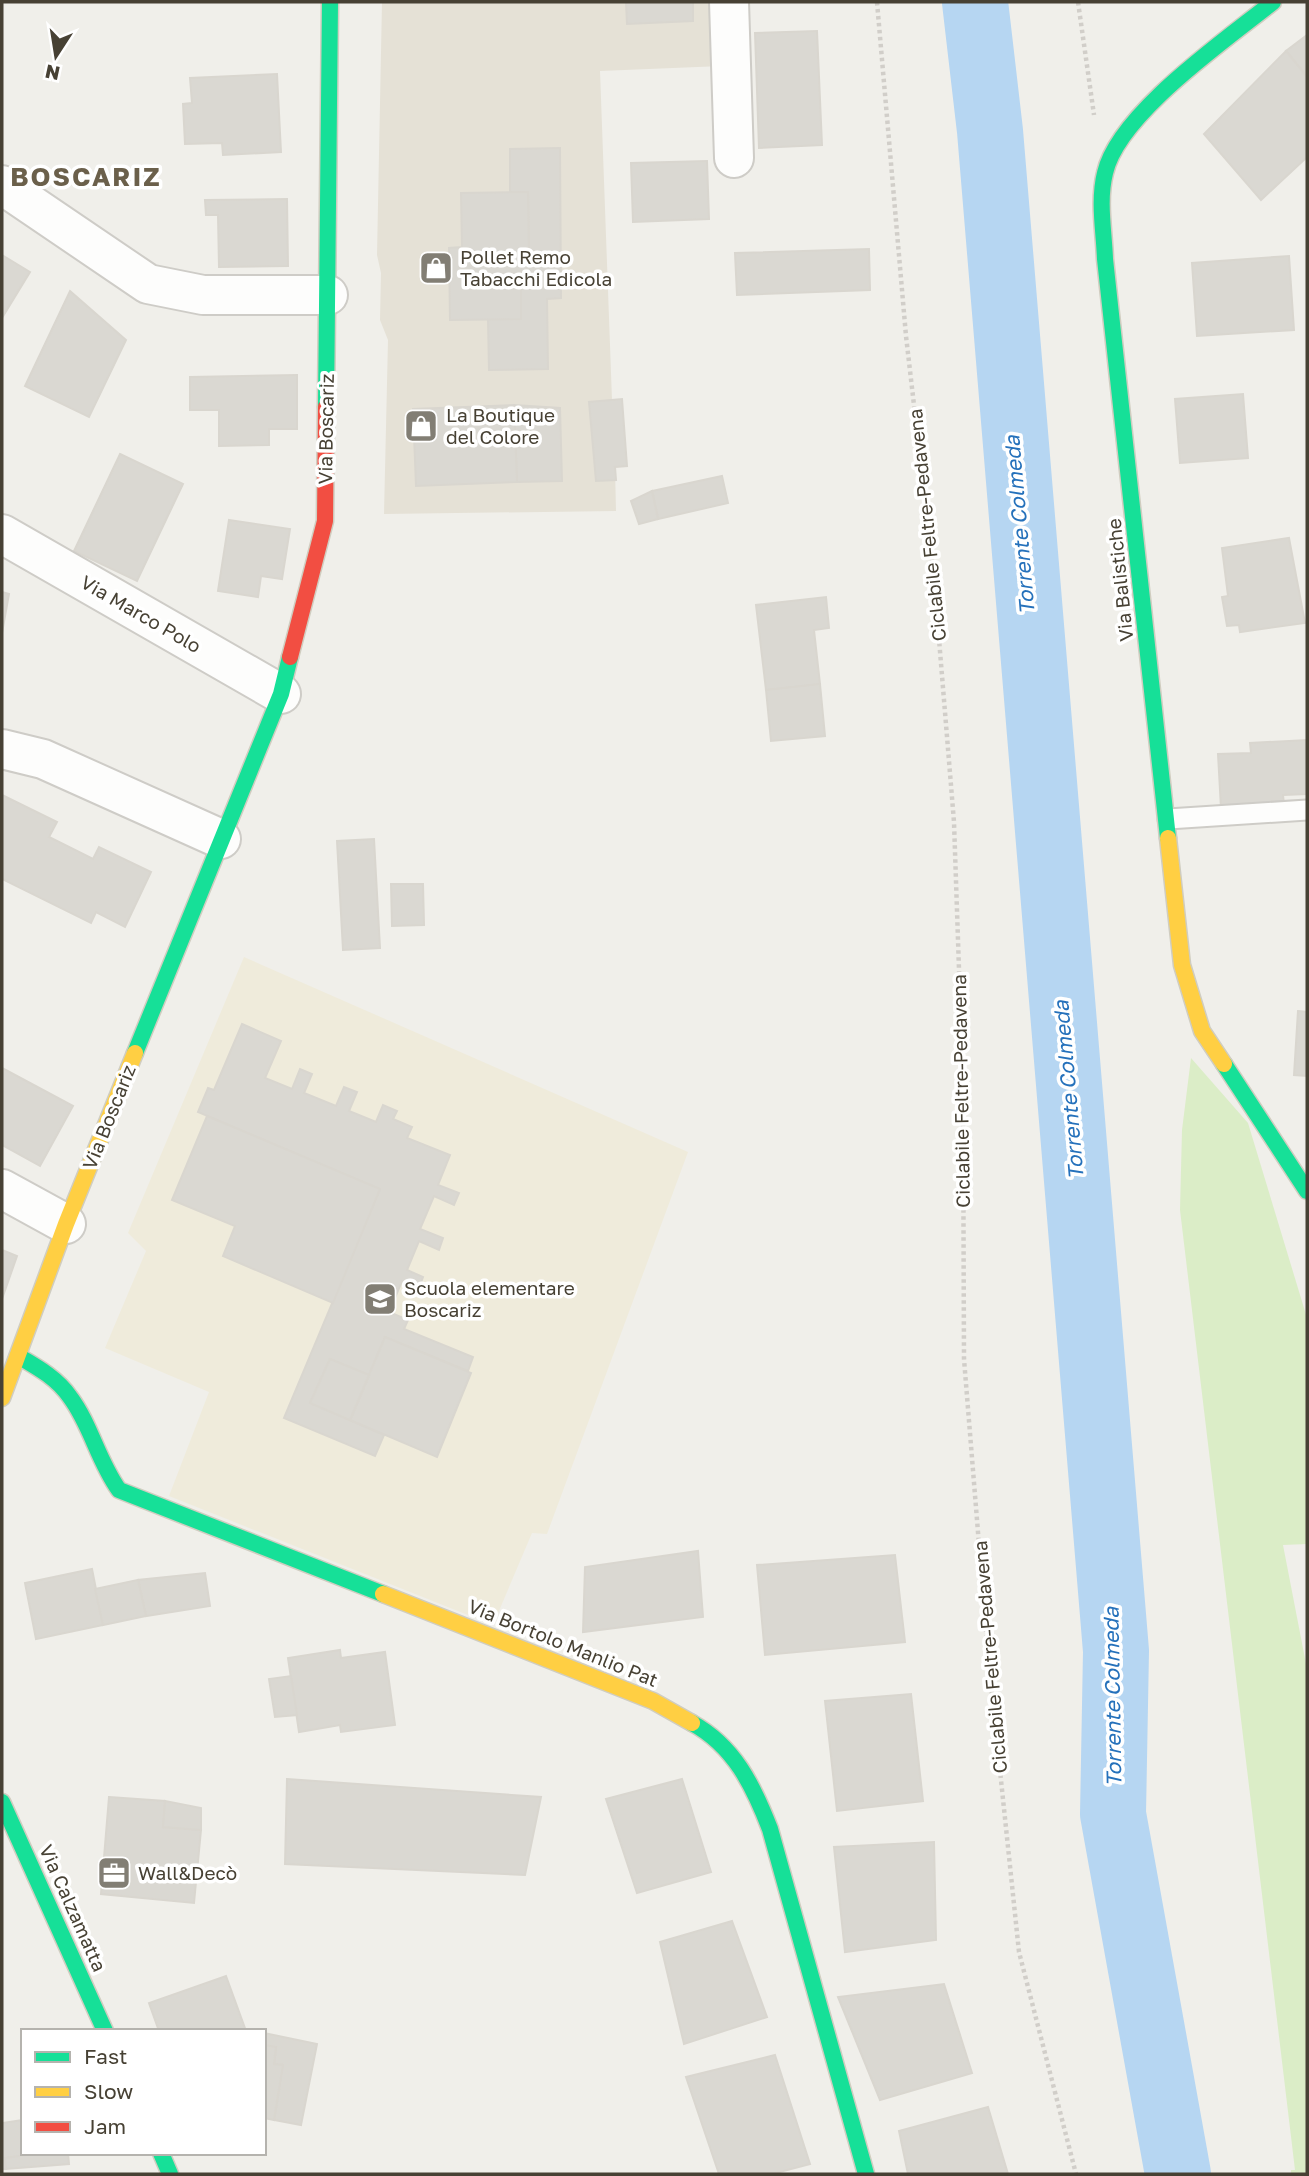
<svg xmlns="http://www.w3.org/2000/svg" width="1309" height="2176" font-family="'Golos Text',sans-serif">
<rect width="100%" height="100%" fill="#f0efea"/>
<path fill="#e5e1d6" d="M382 2H720L722 66 600 71 612 400 622 399 627 466 615 467 616 511 384 514 388 340 380 320 381 273 377 255Z"/>
<path fill="#efebdb" d="M244 957 688 1152 547 1534 532 1533 493 1625 169 1496 209 1392 105 1348 146 1251 128 1233Z"/>
<path fill="#dbedc7" d="M1191 1058 1248 1123 1307 1318V1544L1283 1545 1307 1669V2174H1291V2170H1295L1180 1210 1182 1130Z"/>
<g fill="none" stroke-linecap="round" stroke-linejoin="round">
<path stroke="#b6d6f2" stroke-width="66" d="M975 2 990 131 1116 1651 1113 1814 1178 2174"/>
</g>
<g fill="#dad8d2" stroke="#d9d6cf" stroke-width="2">
<path d="M626 2H693V21L627 24Z"/>
<path d="M817 31 822 145 759 148 755 33Z"/>
<path d="M1307 35V77L1286 51Z"/>
<path d="M1286 51 1307 77V157L1261 200 1204 134Z"/>
<path d="M277 74 281 152 223 155 222 143 185 144 183 104 192 103 190 78Z"/>
<path d="M560 148 561 298 547 299 548 369 489 370 488 319H521V262H529L528 192H510V149Z"/>
<path d="M707 161 709 219 633 222 631 163Z"/>
<path d="M528 192 529 262H521V319L450 320 449 248 462 247 461 193Z"/>
<path d="M287 199 288 266 219 267 218 215H206L205 200Z"/>
<path d="M869 249 870 290 737 295 735 253Z"/>
<path d="M2 255 30 272 2 318Z"/>
<path d="M1289 256 1294 330 1197 336 1192 263Z"/>
<path d="M70 291 126 340 89 417 25 386Z"/>
<path d="M297 375V429H269V445L219 446V410H190V377Z"/>
<path d="M1243 394 1248 458 1180 463 1175 399Z"/>
<path d="M622 399 627 466 615 467 616 480 596 481 589 402Z"/>
<path d="M514 405 560 408 562 481 517 482Z"/>
<path d="M514 405 517 482 416 486 413 409Z"/>
<path d="M120 454 183 484 137 581 74 551Z"/>
<path d="M722 476 728 503 658 519 652 491Z"/>
<path d="M652 491 658 519 639 524 631 501Z"/>
<path d="M229 520 290 529 282 579 261 576 258 597 218 591Z"/>
<path d="M1289 538 1305 623 1240 632 1239 625 1227 626 1222 597 1228 596 1222 548Z"/>
<path d="M2 592 9 594 2 633Z"/>
<path d="M826 597 829 628 814 630 820 684 766 690 756 605Z"/>
<path d="M820 684 825 736 771 741 766 690Z"/>
<path d="M1307 740V794L1283 795 1284 804 1221 808 1218 754 1251 753 1250 743Z"/>
<path d="M2 795 57 822 49 837 93 859 99 847 151 872 125 927 96 912 91 923 2 879Z"/>
<path d="M374 839 380 948 343 950 337 841Z"/>
<path d="M391 884H423L424 925 392 926Z"/>
<path d="M1298 1011 1307 1012V1076L1294 1075Z"/>
<path d="M242 1024 281 1041 265 1078 292 1089 300 1069 312 1074 304 1093 336 1106 344 1087 357 1092 349 1111 376 1122 383 1105 397 1111 393 1119 412 1127 407 1138 450 1155 438 1185 459 1193 454 1205 434 1196 420 1229 443 1238 439 1250 419 1241 407 1270 423 1277 419 1288 402 1281 389 1312 408 1320 404 1329 473 1357 468 1371 385 1337 369 1375 330 1359 310 1403 384 1435 375 1456 284 1418 380 1189 198 1112 208 1088 214 1090Z"/>
<path d="M2 1068 73 1106 40 1166 2 1145Z"/>
<path d="M207 1116 380 1189 333 1303 223 1256 235 1226 172 1200Z"/>
<path d="M2 1250 17 1256 2 1299Z"/>
<path d="M385 1337 471 1373 437 1457 350 1420Z"/>
<path d="M330 1359 369 1375 350 1420 310 1403Z"/>
<path d="M698 1551 703 1617 583 1632 585 1567Z"/>
<path d="M895 1555 905 1642 765 1655 757 1565Z"/>
<path d="M92 1569 103 1625 36 1639 25 1583Z"/>
<path d="M205 1573 210 1606 146 1616 138 1580Z"/>
<path d="M138 1580 146 1616 103 1625 95 1589Z"/>
<path d="M340 1650 341 1658 385 1652 395 1725 341 1732 340 1725 299 1732 288 1658Z"/>
<path d="M291 1676 297 1715 275 1717 269 1679Z"/>
<path d="M911 1694 923 1801 837 1811 825 1701Z"/>
<path d="M287 1779 541 1797 525 1875 285 1864Z"/>
<path d="M682 1779 711 1872 637 1893 606 1799Z"/>
<path d="M109 1797 165 1801 163 1827 201 1830 194 1903 101 1894Z"/>
<path d="M165 1801 201 1808V1830L163 1827Z"/>
<path d="M934 1842 936 1940 845 1952 834 1847Z"/>
<path d="M732 1921 767 2017 684 2044 660 1942Z"/>
<path d="M226 1976 246 2031H159L149 2003Z"/>
<path d="M944 1984 972 2073 880 2100 838 1997Z"/>
<path d="M264 2033 317 2044 301 2125 274 2120 283 2065 274 2064 276 2047 264 2045Z"/>
<path d="M264 2045 276 2047 274 2064 283 2065 274 2120 264 2118Z"/>
<path d="M775 2055 810 2164 772 2174H719L686 2077Z"/>
<path d="M988 2107 1008 2174H908L899 2131Z"/>
<path d="M23 2120V2153H42L5 2158 6 2169H2V2123Z"/>
<path d="M42 2153H68L69 2164 6 2169 5 2158Z"/>
</g>
<g fill="none" stroke-linecap="round" stroke-linejoin="round">
<defs>
<path id="lane" d="M1168 819 1307 810"/>
<g id="street">
<path d="M729 2 734 158"/>
<path d="M2 185 148 284 203 295H328"/>
<path d="M2 534 281 694"/>
<path d="M2 749 43 759 221 839"/>
<path d="M2 1189 66 1224"/>
</g>
<g id="fast">
<path d="M326 407 330 2"/>
<path d="M1168 838 1105 259C1104 231 1098 201 1105 173 1118 114 1226 40 1273 2"/>
<path d="M135 1053 281 694 290 657"/>
<path d="M1224 1064 1307 1191"/>
<path d="M18 1356C37 1367 57 1378 70 1397 91 1425 98 1461 119 1490L383 1594"/>
<path d="M692 1723C734 1746 753 1785 770 1829L866 2174"/>
<path d="M2 1802 105 2031"/>
<path d="M161 2153 170 2174"/>
</g>
<g id="slow">
<path d="M1168 838 1182 965 1202 1031 1224 1064"/>
<path d="M2 1398 66 1224 135 1053"/>
<path d="M383 1594 653 1701 692 1723"/>
</g>
<path id="jam" d="M290 657 325 521 326 407"/>
</defs>
<use href="#lane" stroke="#ceccc7" stroke-width="23"/>
<use href="#street" stroke="#ceccc7" stroke-width="42"/>
<use href="#fast" stroke="#d0cdc0" stroke-width="19"/>
<use href="#slow" stroke="#d0cdc0" stroke-width="19"/>
<use href="#jam" stroke="#d0cdc0" stroke-width="19"/>
<g stroke="#d1cec9" stroke-width="4.5" stroke-dasharray="3.5 3.5" stroke-linecap="butt">
<path d="M877 2 906 336 934 578 954 822 963 1087 964 1359 988 1656 1019 1952 1076 2174"/>
<path d="M1078 2 1094 115"/>
</g>
<use href="#lane" stroke="#fdfdfc" stroke-width="19"/>
<use href="#street" stroke="#fdfdfc" stroke-width="38"/>
<use href="#fast" stroke="#16e098" stroke-width="16"/>
<use href="#slow" stroke="#ffcf43" stroke-width="16"/>
<use href="#jam" stroke="#f24e42" stroke-width="16"/>
</g>
<defs>
<symbol id="shop-square" viewBox="-11 -11 22 22"><rect x="-9" y="-9" width="18" height="18" rx="4" fill="#827e74" stroke="#fff"/><path d="M-5-2.5h2.3a2.7 3.5 0 0 1 5.4 0H5L5.5 6h-11ZM-1.5-2.5h3a1.5 2.3 0 0 0-3 0Z" fill="#fff"/></symbol>
<symbol id="school-square" viewBox="-11 -11 22 22"><rect x="-9" y="-9" width="18" height="18" rx="4" fill="#827e74" stroke="#fff"/><path d="M0-5L7-2L0 1L-7-2ZM-4 1L0 2.5L4 1V4Q0 6-4 4Z" fill="#fff"/></symbol>
<symbol id="office-square" viewBox="-11 -11 22 22"><rect x="-9" y="-9" width="18" height="18" rx="4" fill="#827e74" stroke="#fff"/><path d="M-6-3h4V-5.5h4V-3h4V5H-6ZM-1-4.5V-3h2v-1.5ZM-6 0V1H6V0Z" fill="#fff"/></symbol>
</defs>
<g fill-rule="evenodd">
<use href="#shop-square" x="417" y="249" width="38" height="38"/>
<use href="#shop-square" x="402" y="407" width="38" height="38"/>
<use href="#school-square" x="361" y="1280" width="38" height="38"/>
<use href="#office-square" x="95" y="1854" width="38" height="38"/>
</g>
<g text-anchor="middle" stroke-width="7" stroke-linejoin="round" paint-order="stroke">
<g font-size="19" fill="#474134" stroke="#fff" text-anchor="start">
<text x="460" y="264">Pollet Remo<tspan x="460" dy="22">Tabacchi Edicola</tspan></text>
<text x="446" y="422">La Boutique<tspan x="446" dy="22">del Colore</tspan></text>
<text x="404" y="1295">Scuola elementare<tspan x="404" dy="22">Boscariz</tspan></text>
<text x="138" y="1880">Wall&amp;Decò</text>
</g>
<g font-size="19" fill="#474134" stroke="#fff">
<text transform="translate(326 429) rotate(-89)" y="7">Via Boscariz</text>
<text transform="translate(927 525) rotate(-96)" y="7">Ciclabile Feltre-Pedavena</text>
<text transform="translate(1120 580) rotate(-96)" y="7">Via Balistiche</text>
<text transform="translate(141 614) rotate(30)" y="7">Via Marco Polo</text>
<text transform="translate(961 1091) rotate(-91)" y="7">Ciclabile Feltre-Pedavena</text>
<text transform="translate(109 1117) rotate(-68)" y="7">Via Boscariz</text>
<text transform="translate(563 1643) rotate(22)" y="7">Via Bortolo Manlio Pat</text>
<text transform="translate(990 1657) rotate(-95)" y="7">Ciclabile Feltre-Pedavena</text>
<text transform="translate(73 1908) rotate(66)" y="7">Via Calzamatta</text>
</g>
<g font-size="21" font-style="italic" fill="#2571bb" stroke="#fff">
<text transform="translate(1020 525) rotate(-95)" y="7">Torrente Colmeda</text>
<text transform="translate(1069 1090) rotate(-95)" y="7">Torrente Colmeda</text>
<text transform="translate(1113 1697) rotate(-91)" y="7">Torrente Colmeda</text>
</g>
<g font-size="26" font-weight="bold" letter-spacing="2" fill="#6b604b" stroke="#fff">
<text x="86" y="186">BOSCARIZ</text>
</g>
</g>
<rect width="1309" height="2176" fill="none" stroke="#474134" stroke-width="7"/>
<rect x="21" y="2029" width="245" height="126" fill="#ffffff" stroke="#b5b3ae" stroke-width="2"/>
<rect x="35" y="2052" width="35" height="10" fill="#16e098" stroke="#b5b3ae" stroke-width="2"/>
<text x="84" y="2064" font-size="21" fill="#474134">Fast</text>
<rect x="35" y="2087" width="35" height="10" fill="#ffcf43" stroke="#b5b3ae" stroke-width="2"/>
<text x="84" y="2099" font-size="21" fill="#474134">Slow</text>
<rect x="35" y="2122" width="35" height="10" fill="#f24e42" stroke="#b5b3ae" stroke-width="2"/>
<text x="84" y="2134" font-size="21" fill="#474134">Jam</text>
<g transform="translate(56 56) rotate(192)" stroke="#ffffff" stroke-width="5" paint-order="stroke">
<path d="M0-5L12 26L0 18L-12 26Z" fill="#474134"/>
<text y="-10" font-size="19" font-weight="bold" text-anchor="middle" fill="#474134">N</text>
</g>
</svg>
